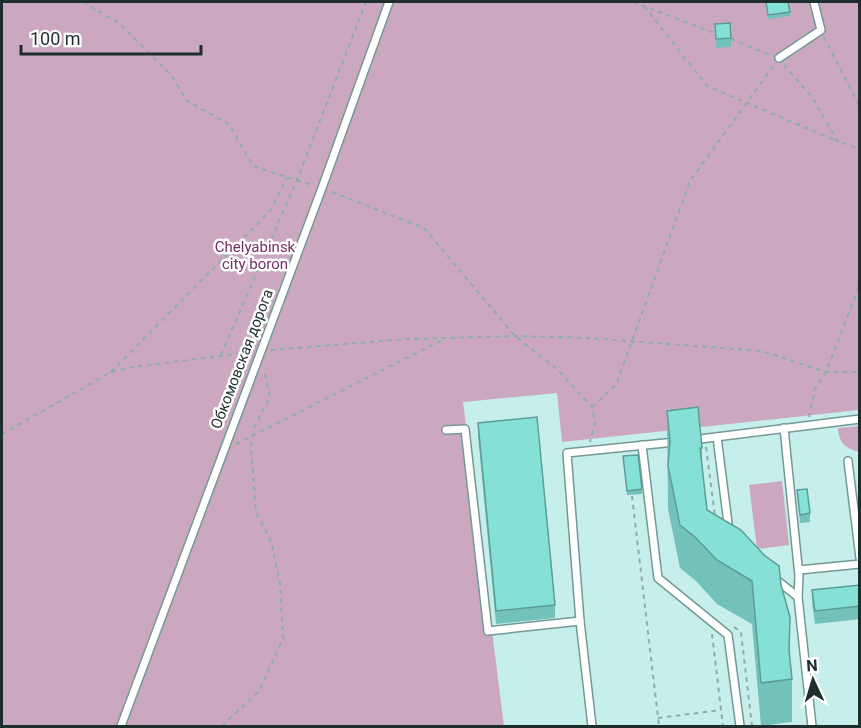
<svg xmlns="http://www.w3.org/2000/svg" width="861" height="728" font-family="Roboto,sans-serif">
<rect width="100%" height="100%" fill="#c6eeea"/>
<g fill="#cca8c0">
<path d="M2 2H859V410L562 442 557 393 463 402 504 726H2Z"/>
<path d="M859 426H860L859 452C845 448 839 443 838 428Z"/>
<path d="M782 481 789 545 757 549 749 485Z"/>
</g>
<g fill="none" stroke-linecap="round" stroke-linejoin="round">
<defs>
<g id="service">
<path d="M779 58 821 30 814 2"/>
<path d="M784 428 799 576 798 597 812 726"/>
<path d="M446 430 465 429 488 631 580 621"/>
<path d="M717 437 729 531"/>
<path d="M692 440 860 419"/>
<path d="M642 445 658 578 728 635 740 726"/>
<path d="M848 461 860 558"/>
<path d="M799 570 860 564"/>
<path d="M774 578 798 597"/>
<path d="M121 726 322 188 389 2"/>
<path d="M592 726 580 621 567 453 675 442"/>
</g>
</defs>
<use href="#service" stroke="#739996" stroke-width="10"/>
<g stroke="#8dadaa" stroke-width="2" stroke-dasharray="4.5 4.5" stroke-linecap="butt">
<path d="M83 2 119 23 171 75 187 101 229 124 253 166 312 185"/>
<path d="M633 2 717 34"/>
<path d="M644 6 707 86 837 141"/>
<path d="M824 37 860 107"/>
<path d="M731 39 770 55"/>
<path d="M784 65 812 97 837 141 860 149"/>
<path d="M332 192 424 228 515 336 557 369 592 407 595 423 590 442"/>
<path d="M271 350 407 339 515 336 587 338 762 351 826 372H860"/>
<path d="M221 355 297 180 366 2"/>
<path d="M111 372 271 210 287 177"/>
<path d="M592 407 616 385 690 181 774 65"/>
<path d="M809 417 815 389 826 372 860 284"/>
<path d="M2 434 111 372 133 367 251 352"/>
<path d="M236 444 442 340"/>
<path d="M706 447 715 516"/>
<path d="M632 496 659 726"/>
<path d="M734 627 741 632 752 726"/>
<path d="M712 634 723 726"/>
<path d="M658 718 721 710"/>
<path d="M222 726 259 691 283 639 280 583 271 541 256 512 251 447 254 428 270 397 264 370"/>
</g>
<use href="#service" stroke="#fff" stroke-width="7"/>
</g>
<g fill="#72c1ba">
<path d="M766 2H788L790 16 768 19Z"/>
<path d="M715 24 731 38V47L716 48Z"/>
<path d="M667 411 702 448V468L707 510 741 530 790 661 792 679V722L761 726 752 624 717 604 695 580 680 568 668 509Z"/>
<path d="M478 423 555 605V618L496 624 478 436Z"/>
<path d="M623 456 642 489V494L627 495Z"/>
<path d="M797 490 810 513V522L800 523Z"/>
<path d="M860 585V619L815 624 812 603V590Z"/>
</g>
<path fill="#5d9d97" d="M790 617V660L789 650Z"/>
<g fill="#85e0d8" stroke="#5d9d97" stroke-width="1.5">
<path d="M766 2H788L790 12 768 15Z"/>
<path d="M730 23 731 38 716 39 715 24Z"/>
<path d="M698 407 702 448H700L707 510 741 530 764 555 779 566 781 585 790 617 789 650 792 679 761 683 752 581 717 560 695 537 680 525 668 466 670 441 667 411Z"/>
<path d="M537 417 555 605 496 611 478 423Z"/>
<path d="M638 455 642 489 627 491 623 456Z"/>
<path d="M807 489 810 513 800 515 797 490Z"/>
<path d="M860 585V606L815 611 812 590Z"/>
</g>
<g text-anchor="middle" stroke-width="5" stroke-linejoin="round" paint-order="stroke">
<g font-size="15" fill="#732e62" stroke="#fff">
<text x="255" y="252">Chelyabinsk<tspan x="255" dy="17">city boron</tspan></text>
</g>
<g font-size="15" fill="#1e2e2c" stroke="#fff">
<text transform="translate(242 359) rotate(-69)" y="5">Обкомовская дорога</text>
</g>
</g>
<rect width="861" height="728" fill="none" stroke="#1e2e2c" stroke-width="6"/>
<g transform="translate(813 680) rotate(356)" stroke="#ffffff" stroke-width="4.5" paint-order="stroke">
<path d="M0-4.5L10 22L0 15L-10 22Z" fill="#1e2e2c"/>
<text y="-9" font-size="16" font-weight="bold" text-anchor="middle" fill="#1e2e2c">N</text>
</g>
<path d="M21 45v9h180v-9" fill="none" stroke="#1e2e2c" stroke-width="3"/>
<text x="30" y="45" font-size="18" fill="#1e2e2c" stroke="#ffffff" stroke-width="4.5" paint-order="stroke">100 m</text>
</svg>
